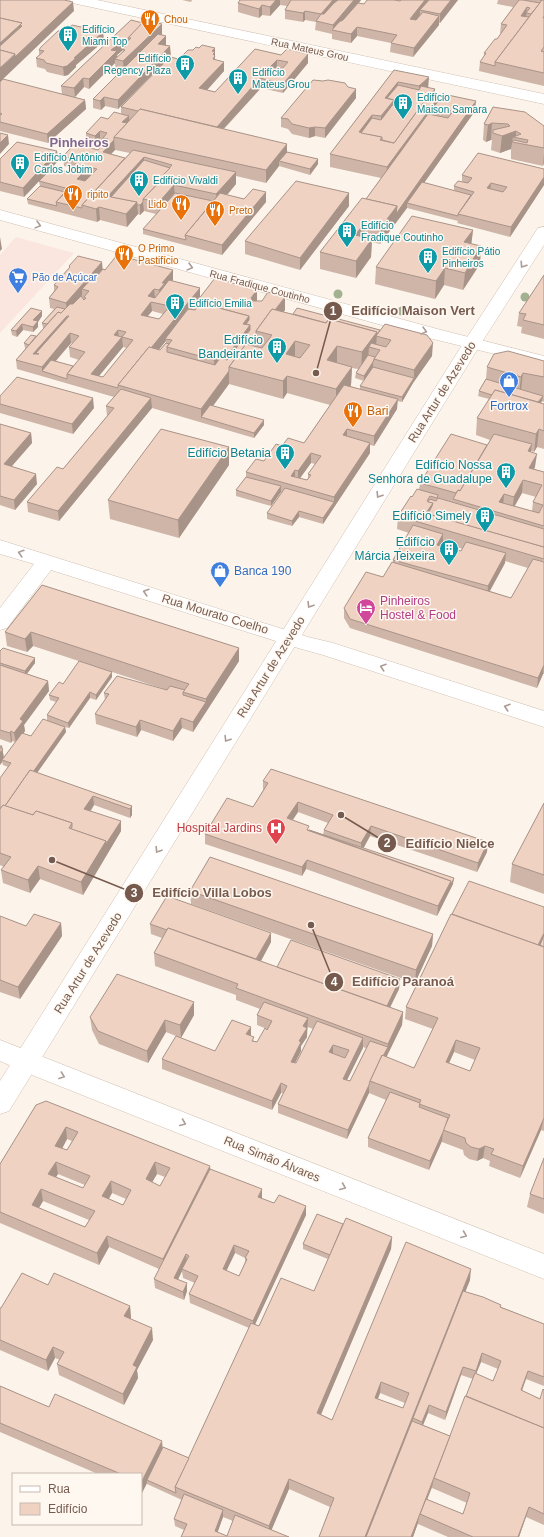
<svg xmlns="http://www.w3.org/2000/svg" width="544" height="1537" font-family="Arial,sans-serif">
<rect width="100%" height="100%" fill="#fcf4ea"/>
<path fill="#fbe6df" d="M16 237 74 253 0 333V255Z"/>
<g fill="none" stroke-linecap="round" stroke-linejoin="round">
<defs>
<g id="street">
<path d="M70 0H97L544 94V104L77 4 72 3Z"/>
<path d="M0 210 441 330 544 356V366L429 338 0 220Z"/>
<path d="M0 540 308 637 333 643 544 711V727L323 655 298 648 51 570 7 628 0 630V608L34 564 0 554Z"/>
<path d="M0 1040 544 1254V1279L32 1075 0 1061Z"/>
</g>
<path id="secondary" d="M544 227V245L482 342 9 1111 0 1114V1081L464 342 538 228Z"/>
</defs>
<use href="#street" stroke="#d0beb2" stroke-width="1"/>
<use href="#secondary" stroke="#d3bdb0" stroke-width="1"/>
<use href="#street" fill="#fff" fill-rule="evenodd"/>
<use href="#secondary" fill="#fff" fill-rule="evenodd"/>
</g>
<g fill="#a2b190">
<circle cx="338" cy="294" r="4.5"/>
<circle cx="525" cy="297" r="4.5"/>
<circle cx="402" cy="311" r="4.5"/>
</g>
<g fill="#ceb5a8" fill-rule="evenodd">
<path d="M182 0H192L191 2Z"/>
<path d="M240 0H361L359 3 364 4 378 0H458L440 23H439V25L413 57 390 52 391 43 357 36 351 43 332 39V34L315 30 316 22 305 20 303 22 285 19V10L287 6 280 5 270 16 262 15 259 18 238 12V3Z"/>
<path d="M498 0H544V86L479 71 480 62 484 57V53L497 39 501 34 500 33 501 24 513 7 497 4Z"/>
<path d="M131 20 162 35 166 45 171 56 118 109 105 106 101 110 93 108V99L119 73 116 72 115 63 89 89 84 87 75 97 85 100 86 109 48 143 0 131V82L62 94 61 86ZM123 50V51L118 57 117 55Z"/>
<path d="M103 32 104 41 76 65V67L68 75 64 76 47 72 45 69 37 67 36 58 39 55V50Z"/>
<path d="M255 49 308 63 283 93 261 88 224 129 287 152 318 159V164L310 175 279 166 266 183 236 176V184L227 195 244 199 266 192V202L222 255 143 234V229L156 214 144 211 140 215 138 214 127 227 100 220 97 222 28 204 27 199 40 186 39 181 68 172 72 168 64 166 63 156 98 150 103 144V141L100 140 96 145 86 143V133L108 119 121 114V107L184 60 183 55 215 52V60L224 71 207 90 215 92ZM115 150 130 153 125 158 111 154Z"/>
<path d="M394 70 428 88 437 101 475 111 424 183 454 191V186L462 182V175L544 169V185L510 237 457 223 458 221 407 208 380 244 372 242 371 257 356 278 320 269V252L366 199 381 178 330 167V154Z"/>
<path d="M356 98 325 138 315 136 309 138 292 134 288 129 281 127V118Z"/>
<path d="M493 107 544 126V163L543 166 511 159V149L500 153 491 150 492 140H491L486 142 483 140 484 124Z"/>
<path d="M57 151 58 161 24 197 0 191V159Z"/>
<path d="M349 193V206L300 270 245 254V241Z"/>
<path d="M473 230 471 244 481 246 480 264 463 290 444 285 435 299 375 284 376 267Z"/>
<path d="M69 266 102 269 173 280 172 281 200 288V297L257 290V301L285 310 283 312 293 314 380 330 432 356 413 383 402 402 397 401V409L374 446 370 445V453L323 524 299 517 292 526 267 519V513L282 492H281L271 506 236 496V490L246 477V472L264 461 282 446 304 443 330 405 287 393 283 399 229 384 213 406 264 425 254 438 152 408 59 521 28 512 27 502 63 469 107 416 106 406 114 397 17 369 16 360 25 349V348L24 343 36 336 44 328H43L42 323 54 309 50 308 49 298 54 291V285L69 268ZM152 311 163 314 159 319 148 316ZM166 341V343L160 350H158ZM71 343H73L69 347 70 357 79 360 73 366 56 361ZM123 347 127 348 103 377 99 376ZM352 368 358 369 356 373 355 378 364 381 360 386V389L350 386 351 385ZM311 463 315 464 308 474V478L307 480 300 478Z"/>
<path d="M544 275V339L521 333 522 327 517 326 519 313Z"/>
<path d="M31 308 42 316 38 322V327L33 332 23 330 17 337 12 335 11 330Z"/>
<path d="M544 361V402L542 401 541 403 544 404V449L537 447 534 452 531 451V452L535 467 534 469 544 472V674H543L537 688 350 628 344 618V608L383 577 393 563V560L409 533 397 529 398 516 412 497 419 490 420 483 487 445 490 440 476 435 477 418 489 399 478 396 479 391 486 379 487 367ZM522 493 536 497 533 502 532 511 515 506ZM438 498 452 502V503ZM443 543 463 549 461 551 441 546ZM505 561 528 568 511 598 490 591 505 563Z"/>
<path d="M0 396 94 408 73 434 0 413Z"/>
<path d="M0 424 31 433 32 443 11 467 37 484 15 510 0 505Z"/>
<path d="M229 465 179 538 110 519 108 500Z"/>
<path d="M42 585 239 648V661L193 732 182 728 173 741 141 730 137 737 96 724 95 714 105 700 104 693 167 690 33 646 27 652 7 646 5 632Z"/>
<path d="M0 651 35 658V663L27 674 48 681 49 691 24 725 25 731 23 734 31 736 47 721V715L56 702 50 700 49 695 63 684 112 677 96 700 90 698 69 728 65 727 66 732 37 773 132 806V815L130 818 94 805 91 811 121 831 83 895 40 879 30 893 3 883 1 870 4 867 0 865V778L8 767 3 765 2 762 0 765V746L2 749 4 757 15 742 12 741 11 743 0 739Z"/>
<path d="M263 781 487 852 477 872 370 836 363 848 453 884 437 916 306 869 302 876 205 844V834L253 807 263 790ZM298 812 328 823 324 830 323 835 309 830 293 820Z"/>
<path d="M544 803V894L510 882 512 864Z"/>
<path d="M190 891 433 934 432 946 415 983 191 904Z"/>
<path d="M544 907V1131L541 1130 520 1178 489 1166 490 1161 483 1158 477 1161 469 1159 464 1155 463 1150 442 1142V1141L429 1170 368 1147V1138L386 1100 369 1093 347 1139 278 1113V1104L283 1093H281L272 1110 162 1069V1059L215 1051 251 1036 254 1041 257 1042 267 1029 257 1025V1015L260 1009 236 1000V995L155 966 154 953 162 938 151 934 150 924 271 942 261 961 277 967 400 979 399 989 390 1007 403 1012 402 1025 386 1057 414 1068 433 1029 405 1019 406 1007 452 914ZM308 1027 313 1029 296 1063H295L301 1051V1046L307 1037V1028ZM363 1047 366 1048 350 1081 347 1080ZM454 1052 475 1060 470 1071 449 1063Z"/>
<path d="M0 916 26 926 61 923 62 936 20 999 0 992Z"/>
<path d="M194 1015 181 1038 166 1032 148 1063 99 1044 92 1030 90 1017Z"/>
<path d="M36 1105 210 1169 262 1198V1199L274 1203 306 1206V1215L255 1324 259 1326 314 1291 328 1259 303 1249V1244L343 1224 392 1237 391 1249 321 1414 332 1420 470 1280 465 1292 501 1307 544 1324V1386L526 1379 522 1391 540 1399 544 1390V1525L526 1517 519 1537H448L418 1524V1523L413 1537H319L330 1507 289 1489 271 1530 289 1537H181L184 1530 175 1526 174 1519 182 1500 147 1484V1483L142 1493 141 1492V1474H98L0 1432V1386L49 1407 163 1447 189 1458 249 1328 190 1303 189 1294 195 1283 183 1278 182 1271 178 1279 187 1291 184 1300 155 1288 154 1279 159 1269 109 1247 99 1265 0 1223V1164ZM67 1139 72 1141 67 1150 62 1149ZM58 1174 85 1185 83 1188 56 1177ZM157 1174 165 1177 160 1186 152 1182ZM112 1193 126 1199 123 1205 109 1199ZM43 1201 89 1220 85 1227 39 1208ZM235 1253 245 1258V1262L239 1276 226 1271ZM481 1362 498 1369 493 1381 476 1374ZM461 1375 473 1379 450 1436 423 1425 428 1413 445 1420ZM380 1393 405 1403 403 1408 378 1399ZM432 1487V1488L467 1503 463 1514 427 1500ZM223 1517 233 1521 227 1536 217 1532Z"/>
<path d="M544 1158V1214L527 1207 530 1194Z"/>
<path d="M48 1285 130 1306 131 1318V1319L153 1340 137 1370 138 1378 124 1405 59 1375 57 1364 60 1360 55 1358 48 1371 0 1350V1308H1Z"/>
</g>
<g fill="#a89388">
<path d="M276 0H280V5L270 16V7Z"/>
<path d="M333 0H337V5L321 23V14Z"/>
<path d="M354 0H361L336 31 333 30V25Z"/>
<path d="M425 0H432L420 10V15L409 28 410 19Z"/>
<path d="M451 0H458L440 23V14Z"/>
<path d="M73 2 74 11 0 82V68Z"/>
<path d="M262 5V15L259 18V9Z"/>
<path d="M527 7 526 17 521 16Z"/>
<path d="M305 11V20L303 22V13Z"/>
<path d="M439 16V25L413 57 414 48Z"/>
<path d="M22 23 23 35 0 53V43Z"/>
<path d="M162 24V36L124 74 123 61Z"/>
<path d="M357 27V36L351 43V34Z"/>
<path d="M103 32 104 41 76 65V67L68 75 64 76 63 67Z"/>
<path d="M166 36V45L158 53V44Z"/>
<path d="M124 40V49H123V50L117 55 118 60 115 59V63L89 89V79L111 50Z"/>
<path d="M170 46 171 56 118 109V100Z"/>
<path d="M215 48V66L213 59 212 51Z"/>
<path d="M308 54V63L283 93V84Z"/>
<path d="M277 60V69L270 67Z"/>
<path d="M224 62V71L200 98 199 88Z"/>
<path d="M429 77 428 90 419 99V86Z"/>
<path d="M83 78 84 87 75 97 74 88Z"/>
<path d="M260 78 261 88 214 139V130Z"/>
<path d="M398 82 397 94 391 102 385 98Z"/>
<path d="M356 89V98L325 138V128Z"/>
<path d="M435 89 434 99 393 146Z"/>
<path d="M104 97 105 106 101 110 100 101Z"/>
<path d="M438 98 437 107H434L433 116 386 180 387 167Z"/>
<path d="M85 100 86 109 48 143 47 134Z"/>
<path d="M394 100 393 112 381 129V116Z"/>
<path d="M476 101 475 111 409 204 407 203V208L380 244 381 227Z"/>
<path d="M372 115V127L364 137 359 132Z"/>
<path d="M129 116 130 134 122 122Z"/>
<path d="M492 123 491 140 486 142 488 125Z"/>
<path d="M315 127V136L309 138V128Z"/>
<path d="M100 131V140L96 145 95 136Z"/>
<path d="M516 131V138L513 137 511 149 500 153 502 136Z"/>
<path d="M8 135 9 144 0 154V143Z"/>
<path d="M114 140 115 150 103 162V152Z"/>
<path d="M287 144V157L279 161V166L266 183V170Z"/>
<path d="M57 151 58 161 24 197 23 188Z"/>
<path d="M544 153V163L543 166Z"/>
<path d="M144 157V170L117 201 108 196Z"/>
<path d="M318 159V164L310 175V169Z"/>
<path d="M89 167 90 177 78 189 77 179Z"/>
<path d="M236 172V184L192 237 217 202 216 194Z"/>
<path d="M544 177V185L510 237 511 227Z"/>
<path d="M491 183 490 192 487 188Z"/>
<path d="M174 185 175 198 159 215V202Z"/>
<path d="M266 192V202L222 255V245Z"/>
<path d="M349 193V206L300 270V258Z"/>
<path d="M137 202 138 214 127 227 126 214Z"/>
<path d="M143 202 144 211 140 215V205Z"/>
<path d="M99 207 100 220 97 222 96 209Z"/>
<path d="M365 223 364 240 355 235Z"/>
<path d="M473 230 471 247 464 242Z"/>
<path d="M0 237 2 249 0 251Z"/>
<path d="M372 239 371 257 356 278V261Z"/>
<path d="M481 246 480 264 463 290 465 273Z"/>
<path d="M102 262 103 272 82 289V295L67 312 66 303Z"/>
<path d="M445 268 444 285 435 299 436 281Z"/>
<path d="M173 270V280L165 290 160 300 159 290 162 283Z"/>
<path d="M200 288V298L167 339H165L166 341 127 388 120 386Z"/>
<path d="M154 289 155 298 151 302 152 311 141 324V315L148 296Z"/>
<path d="M257 290V303L251 311V298Z"/>
<path d="M285 297V310L267 334 259 331Z"/>
<path d="M42 311V316L38 322V327L33 332V320Z"/>
<path d="M67 316V325L37 360 33 354Z"/>
<path d="M249 316 250 325 256 335V348L229 367 227 373V356L243 324Z"/>
<path d="M22 324 23 330 17 337 16 331Z"/>
<path d="M118 330 119 340 114 335Z"/>
<path d="M377 332 376 349 369 347 368 360 361 370 362 352Z"/>
<path d="M70 333 71 343 46 372 42 371V367Z"/>
<path d="M122 337 123 347 94 382 91 374Z"/>
<path d="M295 341V358L286 354Z"/>
<path d="M433 343 432 356 413 383 402 402V397L414 378V370Z"/>
<path d="M337 346V364L327 360Z"/>
<path d="M220 354V371L215 378 214 360Z"/>
<path d="M373 362V368L364 381V376Z"/>
<path d="M352 367 351 385 336 407V389Z"/>
<path d="M229 371V384L204 418 201 417V409Z"/>
<path d="M523 373 521 390 519 394 521 377Z"/>
<path d="M287 376V393L283 399V381Z"/>
<path d="M543 396 542 401 535 412V407Z"/>
<path d="M93 398 94 408 73 434 72 424Z"/>
<path d="M151 398 152 408 59 521 58 511Z"/>
<path d="M398 399 397 409 374 446V436Z"/>
<path d="M264 420V425L254 438V433Z"/>
<path d="M347 429V439L343 435Z"/>
<path d="M539 429 537 447 534 452 536 434Z"/>
<path d="M31 433 32 443 5 474 4 464Z"/>
<path d="M370 443V453L323 524V518L334 502V497Z"/>
<path d="M532 444 530 458 528 451Z"/>
<path d="M229 447V465L179 538 178 520Z"/>
<path d="M311 453V463L298 481V471Z"/>
<path d="M537 454 535 467 528 481 529 468Z"/>
<path d="M295 470V480L291 486V476Z"/>
<path d="M36 474 37 484 15 510 14 500Z"/>
<path d="M523 480 522 493 512 510 514 497Z"/>
<path d="M281 486V492L271 506V501Z"/>
<path d="M504 494 503 507 499 502Z"/>
<path d="M433 503 432 516 426 513Z"/>
<path d="M299 511V517L292 526V521Z"/>
<path d="M443 534V544L437 555V545Z"/>
<path d="M506 553 505 563 487 596 488 586Z"/>
<path d="M31 632 33 646 27 652 25 639Z"/>
<path d="M239 648V661L206 712V699Z"/>
<path d="M35 658V663L25 676V671Z"/>
<path d="M544 665 543 674 537 688 538 678Z"/>
<path d="M112 672V677L96 700V695Z"/>
<path d="M48 681 49 691 24 725 25 731 16 743 14 733 20 719Z"/>
<path d="M90 692V698L69 728 68 723Z"/>
<path d="M206 702V712L193 732V722Z"/>
<path d="M181 718 182 728 173 741V731Z"/>
<path d="M140 720 141 730 137 737 136 727Z"/>
<path d="M65 727 66 732 10 811 6 809Z"/>
<path d="M11 731 12 741 11 743 10 733Z"/>
<path d="M2 746 4 759 2 760V762L0 765V753L1 748Z"/>
<path d="M93 796 94 805 85 818 84 809Z"/>
<path d="M298 802V812L287 828V818Z"/>
<path d="M132 806V815L130 818V809Z"/>
<path d="M121 821V831L83 895 81 882 106 841Z"/>
<path d="M371 826 370 836 361 853V843Z"/>
<path d="M488 842 487 852 477 872 478 863Z"/>
<path d="M307 860 306 869 302 876V867Z"/>
<path d="M38 866 40 879 30 893 28 880Z"/>
<path d="M454 878 453 884 437 916 438 906 451 881Z"/>
<path d="M61 923 62 936 20 999 18 987Z"/>
<path d="M271 933V942L255 972V962Z"/>
<path d="M544 933V939L536 952 537 948Z"/>
<path d="M433 934 432 946 415 983 416 970Z"/>
<path d="M400 979 399 989 385 1018V1009Z"/>
<path d="M194 1002V1015L181 1038 180 1025Z"/>
<path d="M403 1012 402 1025 387 1056 388 1044Z"/>
<path d="M308 1018 307 1037 301 1046V1051L291 1071V1062L299 1041 303 1026Z"/>
<path d="M165 1020 166 1032 148 1063 147 1051Z"/>
<path d="M251 1027V1036L246 1034Z"/>
<path d="M363 1038V1048L343 1088V1079Z"/>
<path d="M456 1040 454 1052 444 1074 446 1062Z"/>
<path d="M333 1045V1054L329 1052Z"/>
<path d="M388 1047 387 1056 374 1083 371 1082Z"/>
<path d="M281 1083V1093L272 1110V1101Z"/>
<path d="M369 1085V1093L347 1139 348 1130Z"/>
<path d="M544 1117 541 1130 520 1178 523 1166Z"/>
<path d="M66 1127 67 1139 57 1158 55 1146Z"/>
<path d="M443 1132 442 1141 429 1170 430 1161Z"/>
<path d="M485 1146 483 1158 477 1161 479 1149Z"/>
<path d="M56 1162 58 1174 50 1186 48 1174Z"/>
<path d="M155 1162 157 1174 147 1191 146 1179Z"/>
<path d="M210 1166 211 1178 164 1271 163 1259Z"/>
<path d="M111 1181 112 1193 103 1208 102 1196Z"/>
<path d="M41 1189 43 1201 34 1216 32 1205Z"/>
<path d="M262 1189V1198L258 1206V1197Z"/>
<path d="M306 1206V1215L253 1329V1321Z"/>
<path d="M107 1236 109 1247 99 1265 97 1253Z"/>
<path d="M392 1237 391 1249 317 1424V1413Z"/>
<path d="M234 1245 235 1253 223 1278V1269Z"/>
<path d="M186 1254 187 1263 182 1269V1271L175 1286 174 1278Z"/>
<path d="M471 1269 470 1280 415 1419 413 1418 412 1426 368 1537H365Z"/>
<path d="M187 1283V1291L184 1300 183 1292Z"/>
<path d="M130 1306 131 1318 126 1328 124 1316Z"/>
<path d="M152 1328 153 1340 137 1370 138 1378 124 1405 123 1394 133 1365Z"/>
<path d="M53 1347 55 1358 48 1371 46 1360Z"/>
<path d="M482 1353 481 1362 474 1379 476 1371Z"/>
<path d="M463 1367 461 1375 445 1420 446 1412Z"/>
<path d="M528 1371 526 1379 519 1398 521 1390Z"/>
<path d="M381 1382 380 1393 374 1408 375 1398Z"/>
<path d="M429 1405 428 1413 421 1430 422 1422Z"/>
<path d="M162 1441 163 1451 147 1480V1483L142 1493 141 1483Z"/>
<path d="M289 1479V1489L269 1536V1526Z"/>
<path d="M434 1479 432 1487 421 1515 420 1514Z"/>
<path d="M529 1507 526 1517 519 1537H518Z"/>
<path d="M223 1510V1517L216 1537 215 1531Z"/>
<path d="M419 1516 418 1523 413 1537H411Z"/>
</g>
<g fill="#f0d2c3" stroke="#a89388" fill-rule="evenodd">
<path d="M0 0H64L73 2 15 57V54L0 50V46L22 26 19 25 22 23 0 18Z"/>
<path d="M240 0H276L270 7 262 5 259 9 238 3Z"/>
<path d="M291 0H333L321 14H324L334 3 338 0H354L333 25 316 21 321 14 305 11 303 13 285 10Z"/>
<path d="M367 0H394L400 1 401 0H425L410 19 416 20 423 12 439 16 414 48 391 43 397 35 357 27 351 34 332 30 339 22 343 20 358 3 364 4Z"/>
<path d="M429 0H451L440 14 420 10Z"/>
<path d="M519 0H523L540 3 531 14 526 13 530 8 527 7 521 16 529 17 495 62V66L480 62 486 53H484L495 39H497L507 25 501 24Z"/>
<path d="M540 0H544V16L543 18H544V47L541 51 544 52V73L495 62 542 0Z"/>
<path d="M0 18 22 23 0 43Z"/>
<path d="M131 20 143 23 128 38V41L124 40 111 50 117 51 89 79 83 78 74 88 61 86Z"/>
<path d="M145 20 162 24 123 61 115 59 125 50 123 49 127 45H124L131 38H128Z"/>
<path d="M72 25 81 27 86 26 102 29 103 32 74 58H76L67 66 63 67 46 63 44 60 36 58 44 51 39 50 41 47 58 31 66 30Z"/>
<path d="M158 34 166 36 158 44 170 46 118 100 104 97 100 101 93 99Z"/>
<path d="M202 45 215 48 212 51 215 52 213 54 215 56 213 59 224 62 199 88 215 92 255 49 281 55 287 49 308 54 283 84 260 78 217 127 140 109 138 111 121 107 170 57 183 60 185 58 183 55 188 50H193L196 47 199 48ZM277 60 288 62 281 70 270 67Z"/>
<path d="M0 50 15 54 0 68Z"/>
<path d="M394 70 429 77 419 86 398 82 385 98 394 100 381 116 372 115 359 132 382 137 380 140 394 143 428 96 438 98 387 167 330 154Z"/>
<path d="M3 79 85 100 47 134 0 122V115L2 114 0 113V82Z"/>
<path d="M313 80 323 81 328 80 345 83 348 87 356 89 325 128 315 127 309 128 292 124 288 119 281 118Z"/>
<path d="M398 85 419 90 421 86 435 89 430 96H428L394 143 382 140V137L361 133 372 118 381 120 394 103V100L387 98Z"/>
<path d="M443 94 476 101 396 214 397 206 366 199 428 114 448 118 453 111 434 107Z"/>
<path d="M493 107 525 112 544 126V148L512 142 514 140 527 143 528 140 513 137 521 134 516 131 502 136 493 133V130L510 126 508 124 492 123 488 125 484 124Z"/>
<path d="M140 109 287 144 266 170 114 137Z"/>
<path d="M114 112 129 116 122 122 127 123 114 137V140L103 152 125 158 82 205V208L56 202 69 189 39 181 52 168 68 172 79 160 63 156 75 144 98 150 108 139 103 138 107 133 100 131 95 136 86 133 101 117 108 119ZM89 167 97 169 85 181 77 179Z"/>
<path d="M0 133 8 135 0 143Z"/>
<path d="M17 142 57 151 23 188 0 182V159Z"/>
<path d="M133 150 236 172 216 194 174 185 159 202 143 199 165 176 163 175 172 165 144 157 108 196 137 202 126 214 99 207 96 209 82 205Z"/>
<path d="M287 152 318 159 310 169 279 161Z"/>
<path d="M478 153 544 169V177L511 227 458 214 474 192 454 186 458 181 468 183 472 178 462 175ZM491 183 507 187 503 192 487 188Z"/>
<path d="M144 160 170 168 163 175V178L143 199V202L140 205H137V202L111 197Z"/>
<path d="M296 181 349 193 300 258 245 241Z"/>
<path d="M422 182 471 195 458 214V216L407 203Z"/>
<path d="M40 186 65 192 56 202 57 206 27 199Z"/>
<path d="M253 189 266 192 222 245 185 235 220 193 244 199Z"/>
<path d="M175 193 213 201 185 235 186 240 143 229Z"/>
<path d="M362 198 397 206 381 227 365 223 355 235 372 239 356 261 320 252Z"/>
<path d="M412 216 473 230 464 242 481 246 465 273 445 268 436 281 376 267Z"/>
<path d="M117 255 173 270 162 283H165L159 290 154 289 148 296 155 298 169 280 200 288 151 348 149 347 118 385V388L67 374 85 352 69 347 79 336 70 333 42 367 16 360 58 312 61 313 70 304H73L81 296 84 300 86 298 84 297 89 291 82 289 92 278H95L103 269 105 270ZM151 302 170 306 159 319 141 315ZM67 316H69L36 353 39 354H33ZM118 330 126 332 122 337 114 335ZM122 337 133 340 103 377 91 374Z"/>
<path d="M78 256 102 262 66 303 49 298 58 287 54 285 70 267 69 266Z"/>
<path d="M544 275V325L523 320 526 314 519 313Z"/>
<path d="M215 278 257 290 251 298 253 301H262L268 292 285 297 275 310 272 309 256 331V335L249 344H246L229 367V371L201 409 118 385 149 347 160 350 166 343 169 344 167 347V352L215 365 220 358 227 360 250 330V325L246 324 249 320V316L200 303 195 310 191 309Z"/>
<path d="M200 303 249 316 243 324 250 325 227 356 220 354 214 360 167 347 172 340 165 339 188 309 195 310Z"/>
<path d="M57 307 65 309 61 313 58 312 47 324 42 323Z"/>
<path d="M31 308 42 311 33 320 38 321 33 327 22 324 16 331 11 330Z"/>
<path d="M297 308 380 330 376 336 377 332 329 319 326 323 293 314Z"/>
<path d="M272 309 326 323 329 319 377 332 362 352 337 346 327 360 352 367 336 389 287 376 283 381 229 367 246 344 262 348 272 335 256 331ZM295 341 310 345 300 358 286 354Z"/>
<path d="M385 324 427 335 433 343 414 370 374 359 380 350 369 347 371 343 386 347 391 340 376 336Z"/>
<path d="M31 335 36 336 29 345 24 343Z"/>
<path d="M508 351 544 361V377L523 373 521 377 487 367 494 354Z"/>
<path d="M368 355 375 357 374 359 373 362 364 376 356 373Z"/>
<path d="M51 360 73 366 67 374V379L42 371Z"/>
<path d="M373 367 414 378 402 397 360 386Z"/>
<path d="M17 377 93 398 72 424 0 404V396Z"/>
<path d="M486 379 543 396 538 402 495 390 492 395 479 391Z"/>
<path d="M344 385 398 399 374 436 347 429 343 435 370 443 334 497 246 472 256 459 264 461 276 444 282 446 288 438 304 443ZM311 453 321 456 308 474 311 475 307 480 291 476 295 470 298 471Z"/>
<path d="M121 389 151 398 58 511 27 502 57 467 63 469 114 408 106 406Z"/>
<path d="M495 390 544 404V431L539 429 536 434 477 418Z"/>
<path d="M210 405 264 420 254 433 201 417Z"/>
<path d="M0 424 31 433 4 464 36 474 14 500 0 496Z"/>
<path d="M161 429 229 447 178 520 108 500Z"/>
<path d="M451 434 487 445 460 491 458 490 456 493 420 483Z"/>
<path d="M494 434 532 444 528 451 537 454 529 468 544 472V526L453 499 458 490 460 491ZM523 480 542 485 533 502 543 505 539 513 499 502 504 494 514 497Z"/>
<path d="M246 477 281 486 271 501 236 490Z"/>
<path d="M285 488 334 502 323 518 299 511 292 521 267 513Z"/>
<path d="M417 489 438 495 437 498 430 496 427 501 433 503 426 513 544 547V559L398 516 411 496 412 497Z"/>
<path d="M438 498 544 529V547L428 514 432 506 433 503 428 502 430 499 436 501Z"/>
<path d="M413 525 443 534 437 545 461 551 466 542 506 553 488 586 393 560Z"/>
<path d="M533 559 544 562V665L538 678 350 619 344 608 366 572 383 577 392 562 511 598Z"/>
<path d="M42 585 239 648 206 699 183 692 189 684 31 632 25 639 5 632Z"/>
<path d="M3 648 35 658 25 671 0 663V651Z"/>
<path d="M79 661 112 672 96 695 90 692 68 723 47 715 59 698 49 695 59 682 63 684Z"/>
<path d="M0 665 48 681 20 719 23 721 14 733 11 731 10 733 0 730Z"/>
<path d="M117 676 167 690 170 686 185 690 183 692V695L206 702 193 722 181 718 173 731 140 720 136 727 95 714 109 694 104 693Z"/>
<path d="M43 719 65 727 33 772 30 770 5 806 3 805 0 809V778L11 763 2 760 22 733 31 736Z"/>
<path d="M0 746H2L1 748 3 749 0 753Z"/>
<path d="M271 769 488 842 478 863 371 826 361 843 324 830 333 815 298 802 287 818 309 826 307 830 451 881 438 906 307 860 302 867 205 834 227 798 253 807 268 783 263 781Z"/>
<path d="M30 770 132 806 130 809 93 796 84 809 121 821 106 844V841L71 829 72 827V823L36 811 33 815 5 806Z"/>
<path d="M544 803V875L512 864Z"/>
<path d="M3 805 33 815 36 811 72 823 69 828 106 841 81 882 38 866 28 880 1 870 11 857 0 853V809Z"/>
<path d="M309 830 454 878 451 885V881Z"/>
<path d="M210 857 433 934 416 970 190 891Z"/>
<path d="M469 881 544 907V933L538 945 452 914Z"/>
<path d="M167 896 271 933 256 959 168 928 167 930 150 924Z"/>
<path d="M34 914 61 923 18 987 0 980V916L26 926Z"/>
<path d="M451 914 544 947V1118L523 1166 491 1154 494 1149 485 1146 479 1149 471 1147 466 1143 465 1138 443 1130 450 1115 419 1104 421 1100 370 1081 382 1055 414 1068 438 1018 406 1007ZM456 1040 480 1048 470 1071 446 1062Z"/>
<path d="M168 928 403 1012 388 1044 236 988 238 984 154 953Z"/>
<path d="M544 935V947L540 945Z"/>
<path d="M291 940 400 979 387 1006 277 967Z"/>
<path d="M117 974 194 1002 180 1025 165 1020 147 1051 98 1031 90 1017Z"/>
<path d="M264 1002 308 1018 303 1026 307 1028 299 1041 301 1042 291 1062 296 1063 317 1021 363 1038 343 1079 350 1081 370 1041 388 1047 383 1056 382 1055 370 1081 369 1085 348 1130 278 1104 287 1086 281 1083 272 1101 162 1059 176 1036 215 1051 232 1020 251 1027 246 1034 254 1037 252 1041 257 1042 265 1028 267 1030 272 1021 257 1015ZM333 1045 349 1050 345 1058 329 1052Z"/>
<path d="M390 1092 420 1103 419 1107 448 1118 443 1132 430 1161 368 1138Z"/>
<path d="M46 1101 210 1166 163 1259 107 1236 97 1253 0 1212V1164L36 1105ZM66 1127 78 1132 67 1150 55 1146ZM56 1162 90 1176 83 1188 48 1174ZM155 1162 170 1168 160 1186 146 1179ZM111 1181 131 1190 123 1205 102 1196ZM41 1189 95 1211 85 1227 32 1205Z"/>
<path d="M544 1158V1199L530 1194Z"/>
<path d="M210 1169 262 1189 258 1197 274 1203 279 1195 306 1206 253 1321 189 1294 198 1276 182 1269 189 1256 186 1254 174 1278 187 1283 183 1292 154 1279ZM234 1245 249 1251 245 1258 247 1259 239 1276 223 1269Z"/>
<path d="M317 1214 343 1224 330 1255 303 1244Z"/>
<path d="M346 1218 392 1237 317 1413 332 1420 406 1242 471 1269 365 1537H319L334 1498 289 1479 269 1526 175 1487 251 1323 259 1326 281 1278 314 1291ZM381 1382 409 1393 403 1408 375 1398Z"/>
<path d="M22 1273 48 1285 54 1273 130 1306 124 1316 152 1328 133 1365 137 1367 123 1394 57 1364 64 1352 53 1347 46 1360 0 1340V1308H1Z"/>
<path d="M463 1291 483 1297 501 1305 500 1307 544 1324V1377L528 1371 521 1390 540 1399 543 1389 544 1390V1428L466 1396 475 1373 493 1381 501 1361 482 1353 476 1371 463 1367 446 1412 429 1405 422 1422 413 1418Z"/>
<path d="M0 1386 49 1407 55 1394 162 1441 141 1483V1474H121L0 1423Z"/>
<path d="M465 1396 544 1428V1514L529 1507 518 1537H473L420 1514 426 1499 463 1514 470 1493 434 1478Z"/>
<path d="M412 1421 450 1436 411 1537H366Z"/>
<path d="M163 1447 189 1458 175 1487 176 1493 147 1480Z"/>
<path d="M184 1494 223 1510 215 1531 227 1536 235 1515 289 1537H181L187 1524 174 1519Z"/>
</g>
<defs><path id="oneway-chevron" d="M-2-3.5L2.5 0L-2 3.5" fill="none" stroke-width="1.6" stroke-linecap="round" stroke-linejoin="round"/></defs>
<g stroke="#ad9c95">
<use href="#oneway-chevron" transform="translate(38 225) rotate(15)"/>
<use href="#oneway-chevron" transform="translate(523 265) rotate(123)"/>
<use href="#oneway-chevron" transform="translate(190 267) rotate(15)"/>
<use href="#oneway-chevron" transform="translate(424 331) rotate(15)"/>
<use href="#oneway-chevron" transform="translate(379 495) rotate(122)"/>
<use href="#oneway-chevron" transform="translate(21 553) rotate(-163)"/>
<use href="#oneway-chevron" transform="translate(146 592) rotate(-163)"/>
<use href="#oneway-chevron" transform="translate(310 605) rotate(122)"/>
<use href="#oneway-chevron" transform="translate(383 667) rotate(-162)"/>
<use href="#oneway-chevron" transform="translate(507 707) rotate(-162)"/>
<use href="#oneway-chevron" transform="translate(227 739) rotate(122)"/>
<use href="#oneway-chevron" transform="translate(158 850) rotate(122)"/>
<use href="#oneway-chevron" transform="translate(62 1076) rotate(20)"/>
<use href="#oneway-chevron" transform="translate(183 1123) rotate(22)"/>
<use href="#oneway-chevron" transform="translate(343 1187) rotate(22)"/>
<use href="#oneway-chevron" transform="translate(464 1235) rotate(22)"/>
</g>
<defs>
<symbol id="restaurant-pin" viewBox="-11 -11 22 30"><path d="M0 17L-7.5 6A9.5 9.5 0 1 1 7.5 6Z" fill="#e8710a" stroke="#fef8f1"/><path d="M-5-6h1v4h1v-4h1v4h1v-4h1v5L-1.5 .5V6h-2V.5L-5-1ZM5-6V6H3V1.5H1.5Q1.5-4 5-6Z" fill="#fff"/></symbol>
<symbol id="building-pin" viewBox="-11 -11 22 30"><path d="M0 17L-7.5 6A9.5 9.5 0 1 1 7.5 6Z" fill="#0f9aa8" stroke="#fef8f1"/><path d="M-4-6H4V6H1V3H-1V6H-4ZM-2.5-4.3h1.7v1.8h-1.7ZM.8-4.3h1.7v1.8H.8ZM-2.5-1h1.7V.8h-1.7ZM.8-1h1.7V.8H.8Z" fill="#fff"/></symbol>
<symbol id="supermarket-pin" viewBox="-11 -11 22 30"><path d="M0 17L-7.5 6A9.5 9.5 0 1 1 7.5 6Z" fill="#3f7fe0" stroke="#fef8f1"/><path d="M-6-5.5h2.5l.6 2H6L4.5 2H-2.5L-4.4-4H-6ZM-1.5 3.2a1.3 1.3 0 1 0 .1 0ZM3 3.2a1.3 1.3 0 1 0 .1 0Z" fill="#fff"/></symbol>
<symbol id="shop-pin" viewBox="-11 -11 22 30"><path d="M0 17L-7.5 6A9.5 9.5 0 1 1 7.5 6Z" fill="#3f7fe0" stroke="#fef8f1"/><path d="M-5-2.5h2.3a2.7 3.5 0 0 1 5.4 0H5L5.5 6h-11ZM-1.5-2.5h3a1.5 2.3 0 0 0-3 0Z" fill="#fff"/></symbol>
<symbol id="hotel-pin" viewBox="-11 -11 22 30"><path d="M0 17L-7.5 6A9.5 9.5 0 1 1 7.5 6Z" fill="#d1479c" stroke="#fef8f1"/><path d="M-6-4.5h1.5V1H6V5H4.5V3h-9V5H-6ZM-4 0a1.8 1.8 0 1 1 3.6 0ZM.5 0V-2.5h3Q6-2.5 6 0Z" fill="#fff"/></symbol>
<symbol id="hospital-pin" viewBox="-11 -11 22 30"><path d="M0 17L-7.5 6A9.5 9.5 0 1 1 7.5 6Z" fill="#e0444e" stroke="#fef8f1"/><path d="M-5-5h3v3.5h4V-5h3V5h-3V1.5h-4V5h-3Z" fill="#fff"/></symbol>
</defs>
<g fill-rule="evenodd">
<use href="#restaurant-pin" x="139" y="8" width="22" height="30"/>
<use href="#building-pin" x="57" y="24" width="22" height="30"/>
<use href="#building-pin" x="174" y="53" width="22" height="30"/>
<use href="#building-pin" x="227" y="67" width="22" height="30"/>
<use href="#building-pin" x="392" y="92" width="22" height="30"/>
<use href="#building-pin" x="9" y="152" width="22" height="30"/>
<use href="#building-pin" x="128" y="169" width="22" height="30"/>
<use href="#restaurant-pin" x="62" y="183" width="22" height="30"/>
<use href="#restaurant-pin" x="170" y="193" width="22" height="30"/>
<use href="#restaurant-pin" x="204" y="199" width="22" height="30"/>
<use href="#building-pin" x="336" y="220" width="22" height="30"/>
<use href="#restaurant-pin" x="113" y="243" width="22" height="30"/>
<use href="#building-pin" x="417" y="246" width="22" height="30"/>
<use href="#supermarket-pin" x="7" y="266" width="22" height="30"/>
<use href="#building-pin" x="164" y="292" width="22" height="30"/>
<use href="#building-pin" x="266" y="336" width="22" height="30"/>
<use href="#shop-pin" x="498" y="370" width="22" height="30"/>
<use href="#restaurant-pin" x="342" y="400" width="22" height="30"/>
<use href="#building-pin" x="274" y="442" width="22" height="30"/>
<use href="#building-pin" x="495" y="461" width="22" height="30"/>
<use href="#building-pin" x="474" y="505" width="22" height="30"/>
<use href="#building-pin" x="438" y="538" width="22" height="30"/>
<use href="#shop-pin" x="209" y="560" width="22" height="30"/>
<use href="#hotel-pin" x="355" y="597" width="22" height="30"/>
<use href="#hospital-pin" x="265" y="817" width="22" height="30"/>
</g>
<g text-anchor="middle" stroke-width="3" stroke-linejoin="round" paint-order="stroke">
<g font-size="10" fill="#c56008" stroke="#fef8f1" text-anchor="start">
<text x="164" y="23">Chou</text>
<text x="87" y="198">ripito</text>
<text x="167" y="208" text-anchor="end">Lido</text>
<text x="229" y="214">Preto</text>
<text x="138" y="252">O Primo<tspan x="138" dy="12">Pastifício</tspan></text>
</g>
<g font-size="10" fill="#0d838f" stroke="#fef8f1" text-anchor="start">
<text x="82" y="33">Edifício<tspan x="82" dy="12">Miami Top</tspan></text>
<text x="171" y="62" text-anchor="end">Edifício<tspan x="171" dy="12">Regency Plaza</tspan></text>
<text x="252" y="76">Edifício<tspan x="252" dy="12">Mateus Grou</tspan></text>
<text x="417" y="101">Edifício<tspan x="417" dy="12">Maison Samara</tspan></text>
<text x="34" y="161">Edifício Antônio<tspan x="34" dy="12">Carlos Jobim</tspan></text>
<text x="153" y="184">Edifício Vivaldi</text>
<text x="361" y="229">Edifício<tspan x="361" dy="12">Fradique Coutinho</tspan></text>
<text x="442" y="255">Edifício Pátio<tspan x="442" dy="12">Pinheiros</tspan></text>
<text x="189" y="307">Edifício Emilia</text>
</g>
<g font-size="10" fill="#765a4e" stroke="#fef8f1">
<text transform="translate(310 49) rotate(12)" y="4">Rua Mateus Grou</text>
<text transform="translate(260 286) rotate(15)" y="4">Rua Fradique Coutinho</text>
</g>
<g font-size="10" fill="#366cbe" stroke="#fef8f1" text-anchor="start">
<text x="32" y="281">Pão de Açúcar</text>
</g>
<g font-size="12" fill="#0d838f" stroke="#fef8f1" text-anchor="end">
<text x="263" y="344">Edifício<tspan x="263" dy="14">Bandeirante</tspan></text>
<text x="271" y="457">Edifício Betania</text>
<text x="492" y="469">Edifício Nossa<tspan x="492" dy="14">Senhora de Guadalupe</tspan></text>
<text x="471" y="520">Edifício Simely</text>
<text x="435" y="546">Edifício<tspan x="435" dy="14">Márcia Teixeira</tspan></text>
</g>
<g font-size="12" fill="#765a4e" stroke="#fef8f1">
<text transform="translate(442 392) rotate(-58)" y="4">Rua Artur de Azevedo</text>
<text transform="translate(215 614) rotate(17)" y="4">Rua Mourato Coelho</text>
<text transform="translate(271 667) rotate(-58)" y="4">Rua Artur de Azevedo</text>
<text transform="translate(88 963) rotate(-58)" y="4">Rua Artur de Azevedo</text>
<text transform="translate(272 1159) rotate(22)" y="4">Rua Simão Álvares</text>
</g>
<g font-size="12" fill="#366cbe" stroke="#fef8f1">
<text x="509" y="410">Fortrox</text>
<text x="234" y="575" text-anchor="start">Banca 190</text>
</g>
<g font-size="12" fill="#c56008" stroke="#fef8f1" text-anchor="start">
<text x="367" y="415">Bari</text>
</g>
<g font-size="12" fill="#b23c85" stroke="#fef8f1" text-anchor="start">
<text x="380" y="605">Pinheiros<tspan x="380" dy="14">Hostel &amp; Food</tspan></text>
</g>
<g font-size="12" fill="#be3a42" stroke="#fef8f1" text-anchor="end">
<text x="262" y="832">Hospital Jardins</text>
</g>
<g font-size="13" font-weight="bold" fill="#806691" stroke="#fef8f1">
<text x="79" y="147">Pinheiros</text>
</g>
</g>
<path fill="none" stroke="#765a4e" stroke-width="1.5" d="M316 373L333 311M341 815L387 843M52 860L134 893M311 925L334 982"/>
<g fill="#765a4e" stroke="#fef8f1" stroke-width="1.5">
<circle cx="316" cy="373" r="4"/>
<circle cx="341" cy="815" r="4"/>
<circle cx="52" cy="860" r="4"/>
<circle cx="311" cy="925" r="4"/>
<circle cx="333" cy="311" r="10"/>
<circle cx="387" cy="843" r="10"/>
<circle cx="134" cy="893" r="10"/>
<circle cx="334" cy="982" r="10"/>
</g>
<g font-size="12" text-anchor="middle" font-weight="bold" fill="#fff">
<text x="333" y="315">1</text>
<text x="387" y="847">2</text>
<text x="134" y="897">3</text>
<text x="334" y="986">4</text>
</g>
<g font-size="13" text-anchor="middle" font-weight="bold" fill="#765a4e" stroke="#fef8f1" stroke-width="3" stroke-linejoin="round" paint-order="stroke">
<text x="413" y="315">Edifício Maison Vert</text>
<text x="450" y="848">Edifício Nielce</text>
<text x="212" y="897">Edifício Villa Lobos</text>
<text x="403" y="986">Edifício Paranoá</text>
</g>
<rect x="12" y="1473" width="130" height="52" fill="#fef8f1" stroke="#c8b9b0"/>
<rect x="20" y="1486" width="20" height="6" fill="#ffffff" stroke="#c8b9b0"/>
<text x="48" y="1493" font-size="12" fill="#765a4e">Rua</text>
<rect x="20" y="1503" width="20" height="12" fill="#f0d2c3" stroke="#c8b9b0"/>
<text x="48" y="1513" font-size="12" fill="#765a4e">Edifício</text>
</svg>
